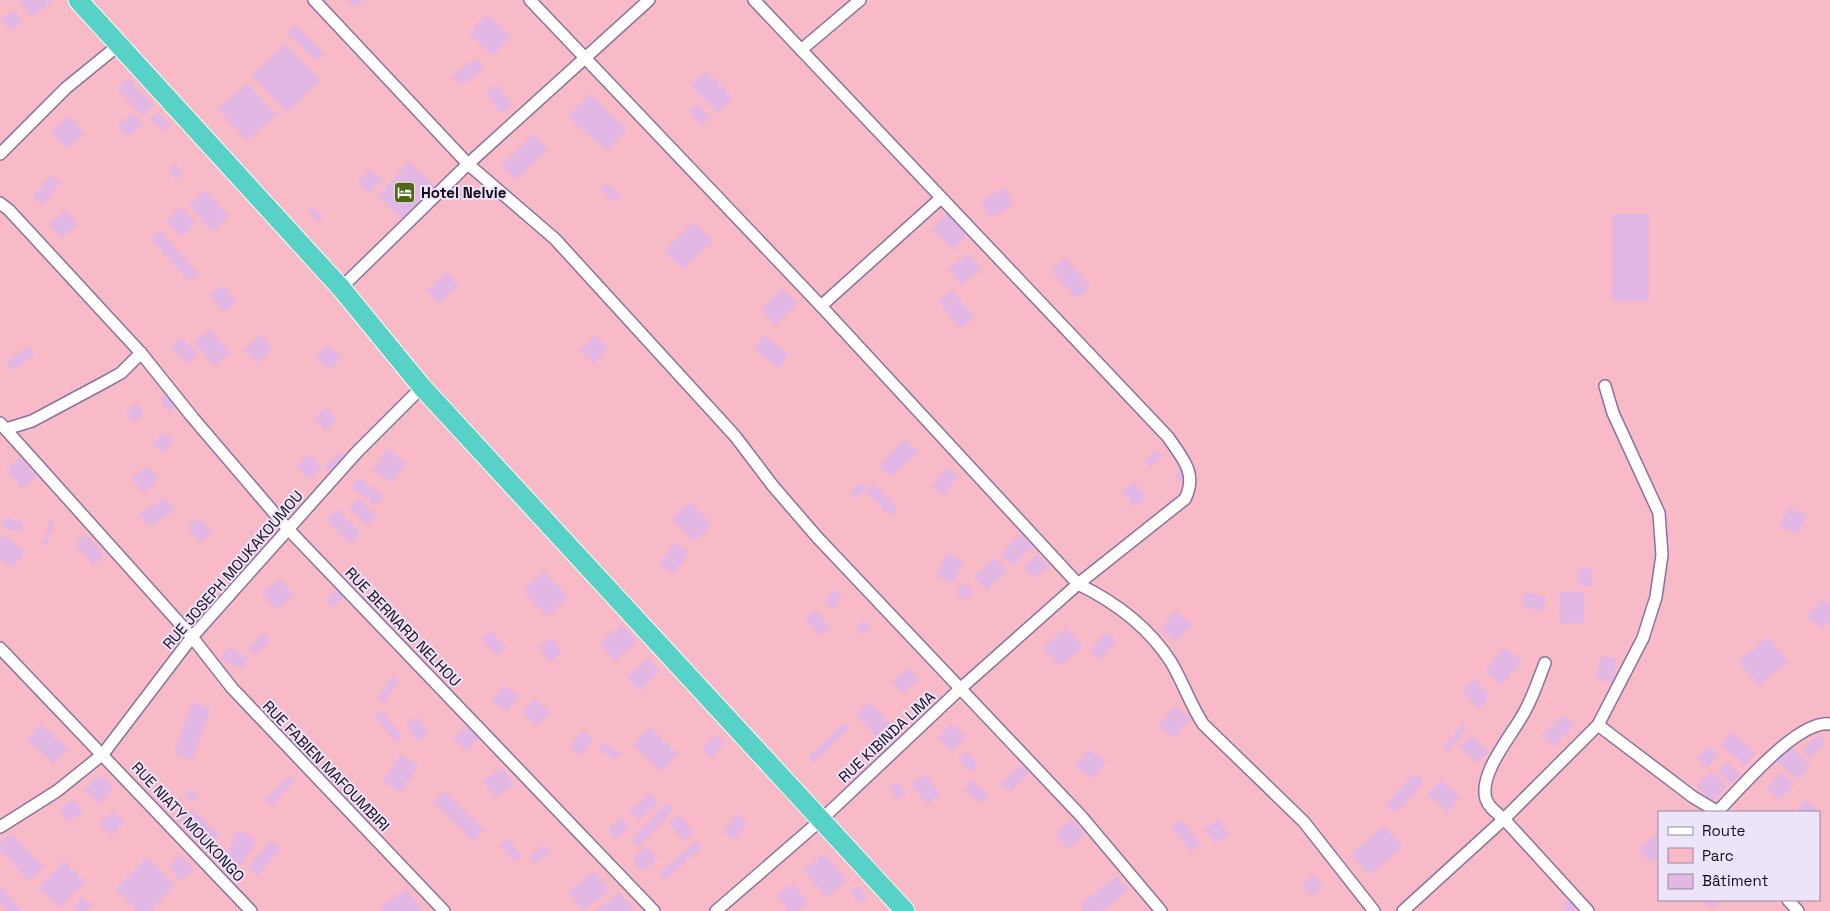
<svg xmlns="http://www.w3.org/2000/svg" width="1830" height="911" font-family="'Space Grotesk',sans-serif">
<rect width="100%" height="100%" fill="#ede4f9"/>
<path fill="#f8bac6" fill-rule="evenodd" d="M0 0H1830V911H0ZM1659 812H1819V900H1659Z"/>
<g fill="#e3b7e4">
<path d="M18 0H53L32 17Z"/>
<path d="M348 0H364L354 8Z"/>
<path d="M16 11 22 24 8 30 2 17Z"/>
<path d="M487 14 511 36 493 56 469 34Z"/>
<path d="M295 25 324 53 316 61 287 33Z"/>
<path d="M285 44 321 80 287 112 252 76Z"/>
<path d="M476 58 484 69 460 86 452 76Z"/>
<path d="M706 71 733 97 718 113 691 86Z"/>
<path d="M128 78 154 105 143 116 117 89Z"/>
<path d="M247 83 276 115 246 141 218 109Z"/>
<path d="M497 85 512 105 501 113 486 93Z"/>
<path d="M589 94 627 129 607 151 568 117Z"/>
<path d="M698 104 710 118 701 125 689 111Z"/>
<path d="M157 112 171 125 164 132 150 119Z"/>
<path d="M134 113 143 125 126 138 117 126Z"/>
<path d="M69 116 84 133 67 149 51 132Z"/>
<path d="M533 134 548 149 516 180 501 165Z"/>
<path d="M409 162 443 193 411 227 377 196Z"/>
<path d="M176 164 182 176 175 180 169 168Z"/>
<path d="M370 169 382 180 369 193 358 182Z"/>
<path d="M51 175 60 183 43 205 33 197Z"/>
<path d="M608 183 620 196 613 203 601 190Z"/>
<path d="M1004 188 1014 204 991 218 981 201Z"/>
<path d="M206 190 229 217 212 232 189 205Z"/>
<path d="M180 207 196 223 181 237 166 221Z"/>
<path d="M313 207 323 218 318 222 308 211Z"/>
<path d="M66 210 78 225 61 238 49 224Z"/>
<path d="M947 213 968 234 953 250 932 229Z"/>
<rect x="1612" y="214" width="37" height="87"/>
<path d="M694 222 713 241 683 270 664 251Z"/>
<path d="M160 230 198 274 189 282 151 239Z"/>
<path d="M970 253 982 270 961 285 948 268Z"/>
<path d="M1066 258 1091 287 1076 299 1051 270Z"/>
<path d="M447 272 459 285 439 303 427 290Z"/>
<path d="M223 285 237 302 224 313 210 295Z"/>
<path d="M782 288 798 303 776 325 761 310Z"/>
<path d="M953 290 974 318 960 329 938 301Z"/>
<path d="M210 329 230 354 214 366 194 342Z"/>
<path d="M261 334 273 349 256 363 244 349Z"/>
<path d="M595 335 609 348 594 364 580 351Z"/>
<path d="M764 335 789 354 779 368 754 349Z"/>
<path d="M181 337 198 354 188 364 171 348Z"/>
<path d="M327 345 342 357 331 370 316 359Z"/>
<path d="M28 346 35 354 12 371 6 363Z"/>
<path d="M169 393 178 406 168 412 160 399Z"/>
<path d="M136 403 145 411 135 422 126 415Z"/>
<path d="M325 408 337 420 326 431 314 419Z"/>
<path d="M164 432 174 441 163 453 153 443Z"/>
<path d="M905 439 918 452 891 478 879 466Z"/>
<path d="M388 449 406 463 391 483 373 470Z"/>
<path d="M1156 450 1162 455 1150 468 1145 463Z"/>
<path d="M342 452 346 457 328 472 324 467Z"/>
<path d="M309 454 322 468 309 479 297 466Z"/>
<path d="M20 457 37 476 23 489 6 470Z"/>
<path d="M147 466 159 479 144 493 132 479Z"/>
<path d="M947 467 958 476 943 495 932 486Z"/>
<path d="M1180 470 1195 481 1190 488 1175 476Z"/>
<path d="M358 477 383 496 376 506 351 487Z"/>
<path d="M861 482 867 488 856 499 850 492Z"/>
<path d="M1134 482 1147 497 1135 507 1122 493Z"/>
<path d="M874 484 898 509 890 516 866 491Z"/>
<path d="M166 498 174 512 148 527 139 513Z"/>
<path d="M358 499 377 516 368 526 349 509Z"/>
<path d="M691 502 712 525 693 542 672 519Z"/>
<path d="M1789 507 1807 516 1798 535 1779 526Z"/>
<path d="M337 509 361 533 350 544 326 521Z"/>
<path d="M5 517 24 522 21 532 2 527Z"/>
<path d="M198 517 212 532 201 543 187 528Z"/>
<path d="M50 519 55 520 47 546 43 545Z"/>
<path d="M85 534 105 555 94 565 74 544Z"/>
<path d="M1020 534 1033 546 1013 566 1001 554Z"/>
<path d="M4 535 25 552 12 568 0 559V540Z"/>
<path d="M675 542 690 552 674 574 659 564Z"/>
<path d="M947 553 963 561 953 584 936 576Z"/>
<path d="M1038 554 1049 566 1034 579 1023 566Z"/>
<path d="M995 558 1007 571 986 590 974 577Z"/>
<path d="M1592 568 1593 586H1579V569Z"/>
<path d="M544 571 568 597 547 617 523 591Z"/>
<path d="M280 579 294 595 276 610 262 593Z"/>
<path d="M964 583 973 592 963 601 955 592Z"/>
<path d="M341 585 348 593 332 608 325 601Z"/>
<path d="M833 590 842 596 834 609 825 603Z"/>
<path d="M1525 592 1547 597 1543 612 1522 607Z"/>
<path d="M1559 592H1584V623L1560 624Z"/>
<path d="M1823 598 1830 604V620L1823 629 1807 617Z"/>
<path d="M815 610 830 627 820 636 805 619Z"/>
<path d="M1176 611 1192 625 1176 642 1160 628Z"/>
<path d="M864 620 871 628 863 635 856 627Z"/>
<path d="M622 624 638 642 615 661 599 643Z"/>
<path d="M1066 628 1083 647 1060 667 1043 648Z"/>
<path d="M491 631 506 648 497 656 481 639Z"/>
<path d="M1107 632 1117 641 1100 660 1090 650Z"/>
<path d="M263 633 270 640 256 655 248 649Z"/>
<path d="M1767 637 1788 661 1759 686 1738 662Z"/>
<path d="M552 638 562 653 549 662 538 647Z"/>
<path d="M227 646 248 657 242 669 221 659Z"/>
<path d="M1504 647 1522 661 1502 685 1485 671Z"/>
<path d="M1600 655 1617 659 1613 682 1596 679Z"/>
<path d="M647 658 660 670 640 691 627 678Z"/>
<path d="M909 668 919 680 902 694 892 681Z"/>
<path d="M393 676 399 681 384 703 377 698Z"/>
<path d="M1475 679 1491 697 1478 709 1462 691Z"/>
<path d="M505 685 519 696 506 712 492 700Z"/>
<path d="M535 699 550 713 537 726 522 712Z"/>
<path d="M193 702 211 709 192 760 174 753Z"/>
<path d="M869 702 897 732 884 744 856 715Z"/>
<path d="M1175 706 1190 718 1173 738 1158 725Z"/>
<path d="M380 710 403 736 396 742 374 716Z"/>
<path d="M1563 714 1574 726 1553 747 1542 736Z"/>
<path d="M417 717 429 733 418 741 406 725Z"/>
<path d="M844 723 849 728 813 763 808 758Z"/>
<path d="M41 724 68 749 54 764 27 740Z"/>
<path d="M950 724 966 735 953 751 938 739Z"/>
<path d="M1462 724 1467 728 1448 751 1443 747Z"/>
<path d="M465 726 479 738 467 751 453 739Z"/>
<path d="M650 727 678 754 661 772 633 745Z"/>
<path d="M584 731 594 740 579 756 569 746Z"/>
<path d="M1732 732 1756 753 1745 766 1721 745Z"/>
<path d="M715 734 725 743 712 758 702 749Z"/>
<path d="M1472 735 1489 752 1477 764 1460 747Z"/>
<path d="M1819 735 1826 743 1810 758 1802 749Z"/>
<path d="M603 743 620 754 616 760 599 749Z"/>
<path d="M1709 746 1718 756 1706 768 1696 758Z"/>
<path d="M1790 746 1811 766 1797 780 1776 761Z"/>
<path d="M1090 749 1106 762 1092 779 1075 766Z"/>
<path d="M967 751 978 765 970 772 958 758Z"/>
<path d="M401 754 419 766 400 793 383 781Z"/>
<path d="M1727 762 1741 774 1732 784 1718 772Z"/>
<path d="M1020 765 1029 773 1010 792 1001 784Z"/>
<path d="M503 768 514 785 494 798 483 780Z"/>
<path d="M1711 771 1727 787 1712 801 1696 786Z"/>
<path d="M1781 772 1794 784 1780 800 1766 788Z"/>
<path d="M1414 773 1424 782 1396 813 1386 804Z"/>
<path d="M99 774 114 787 99 804 84 790Z"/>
<path d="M926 774 941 795 926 805 911 784Z"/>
<path d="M289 776 295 781 271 806 265 800Z"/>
<path d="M971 780 989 795 982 804 964 790Z"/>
<path d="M1441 780 1460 797 1447 812 1427 794Z"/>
<path d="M898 782 906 794 897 800 889 788Z"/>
<path d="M191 789 198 797 191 803 184 794Z"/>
<path d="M444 791 484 830 473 841 433 802Z"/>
<path d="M650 793 658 803 638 820 629 811Z"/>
<path d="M74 799 83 813 68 822 59 808Z"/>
<path d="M1806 800 1822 815 1819 819V812H1795Z"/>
<path d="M667 802 674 809 639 847 631 839Z"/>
<path d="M192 809 219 834 208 846 181 821Z"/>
<path d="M113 811 125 823 111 836 99 824Z"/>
<path d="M737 814 748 823 734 840 723 832Z"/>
<path d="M679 815 694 832 683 841 669 823Z"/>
<path d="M621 817 629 827 616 839 608 830Z"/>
<path d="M1071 819 1085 834 1069 849 1055 834Z"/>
<path d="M1219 819 1229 835 1215 844 1204 828Z"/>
<path d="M1182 820 1201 844 1191 852 1171 828Z"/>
<path d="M1385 826 1403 847 1369 875 1351 854Z"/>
<path d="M239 830 256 840 242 865 225 856Z"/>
<path d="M11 833 44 867 29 881 0 850V843Z"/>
<path d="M1657 833 1659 856 1651 863 1639 850Z"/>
<path d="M508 838 522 856 514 862 500 845Z"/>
<path d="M271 840 281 849 258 876 248 867Z"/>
<path d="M696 841 701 848 665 880 659 873Z"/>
<path d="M544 845 550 852 534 864 529 857Z"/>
<path d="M646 846 658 858 643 872 631 859Z"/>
<path d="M825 853 847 881 826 898 803 870Z"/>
<path d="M181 855 194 870 181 881 168 866Z"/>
<path d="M147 857 175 885 150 911H137L115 889Z"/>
<path d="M64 861 85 881 60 908 39 887Z"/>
<path d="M594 871 610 890 583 911 568 893Z"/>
<path d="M1313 874 1323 886 1312 896 1302 884Z"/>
<path d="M1117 876 1128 890 1102 911H1085L1080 905Z"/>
<path d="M794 884 808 903 797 911H788L777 895Z"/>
<path d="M0 885 22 911H7L0 903Z"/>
<path d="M860 886 867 899 858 904 851 891Z"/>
<path d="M407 889 422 911H383L380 907Z"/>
<path d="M619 892 634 909 631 911H596Z"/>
<path d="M81 897 92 904 87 911H79L74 908Z"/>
<path d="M1701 900H1721L1712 909Z"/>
<path d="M1566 901 1576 903 1575 911H1564Z"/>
</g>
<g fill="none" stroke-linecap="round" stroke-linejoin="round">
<defs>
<g id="minor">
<path d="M314 0 468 164 555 239 735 436 773 486 817 537 1081 816 1161 911"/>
<path d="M530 0 821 306 1078 584C1115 602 1148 626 1171 662 1183 682 1190 704 1203 724L1304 822 1374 911"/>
<path d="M801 50 860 0"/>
<path d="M0 154 66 88 120 44"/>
<path d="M0 203 9 210 141 353 193 418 287 528 654 911"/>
<path d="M341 288 468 164 649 0"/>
<path d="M821 306 941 198"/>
<path d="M0 423 192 637 232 688 444 911"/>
<path d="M6 429 32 421 103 383 121 373 141 353"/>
<path d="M0 648 251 911"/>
<path d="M1545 663C1539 678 1534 694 1526 709 1515 732 1478 772 1486 799 1489 808 1497 813 1504 819L1588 911"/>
<path d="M1598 725 1693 797 1718 812"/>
<path d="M1718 811C1741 788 1797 720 1830 724"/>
<path d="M0 827 57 791 103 754 192 637 357 452 422 387"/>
<path d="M1788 900 1798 911"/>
<path d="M716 911 821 820 961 688 1078 584 1185 499C1198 473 1182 458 1168 437L754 0"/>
<path d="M1403 911 1504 819 1598 725 1643 638 1656 597 1662 555 1659 513 1613 413 1605 386"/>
</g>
<path id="trunk" d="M78 0 341 288 422 387 905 911"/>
</defs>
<use href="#minor" stroke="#8972a3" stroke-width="14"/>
<use href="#trunk" stroke="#fff" stroke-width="21"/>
<use href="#minor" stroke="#fff" stroke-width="11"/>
<use href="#trunk" stroke="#58d2c7" stroke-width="19"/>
</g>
<defs>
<symbol id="hotel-square" viewBox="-11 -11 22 22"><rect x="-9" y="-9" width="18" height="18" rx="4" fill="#4e6718" stroke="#ede4f9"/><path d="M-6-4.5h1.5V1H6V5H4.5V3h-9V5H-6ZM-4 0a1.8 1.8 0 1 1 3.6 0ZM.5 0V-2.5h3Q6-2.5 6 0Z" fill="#fff"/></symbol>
</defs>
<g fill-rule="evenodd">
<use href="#hotel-square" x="392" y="180" width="25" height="25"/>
</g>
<g text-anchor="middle" stroke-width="4" stroke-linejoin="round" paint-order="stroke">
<g font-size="15" font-weight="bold" fill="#12091a" stroke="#ede4f9" text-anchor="start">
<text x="421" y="198">Hotel Nelvie</text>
</g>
<g font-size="15" fill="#12091a" stroke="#ede4f9">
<text transform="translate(233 570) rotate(-49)" y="5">RUE JOSEPH MOUKAKOUMOU</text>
<text transform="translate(403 627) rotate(46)" y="5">RUE BERNARD NELHOU</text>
<text transform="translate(887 737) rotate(-43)" y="5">RUE KIBINDA LIMA</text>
<text transform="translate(326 766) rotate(46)" y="5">RUE FABIEN MAFOUMBIRI</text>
<text transform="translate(188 822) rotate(47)" y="5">RUE NIATY MOUKONGO</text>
</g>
</g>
<rect x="1658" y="811" width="162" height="90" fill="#ede4f9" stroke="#958ca0"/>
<rect x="1668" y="827" width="25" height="8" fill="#ffffff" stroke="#958ca0"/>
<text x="1702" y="836" font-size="15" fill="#12091a">Route</text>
<rect x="1668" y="848" width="25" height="15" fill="#f8bac6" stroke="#958ca0"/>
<text x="1702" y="861" font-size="15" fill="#12091a">Parc</text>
<rect x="1668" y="874" width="25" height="15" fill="#e3b7e4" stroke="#958ca0"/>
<text x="1702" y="886" font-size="15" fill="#12091a">Bâtiment</text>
</svg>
